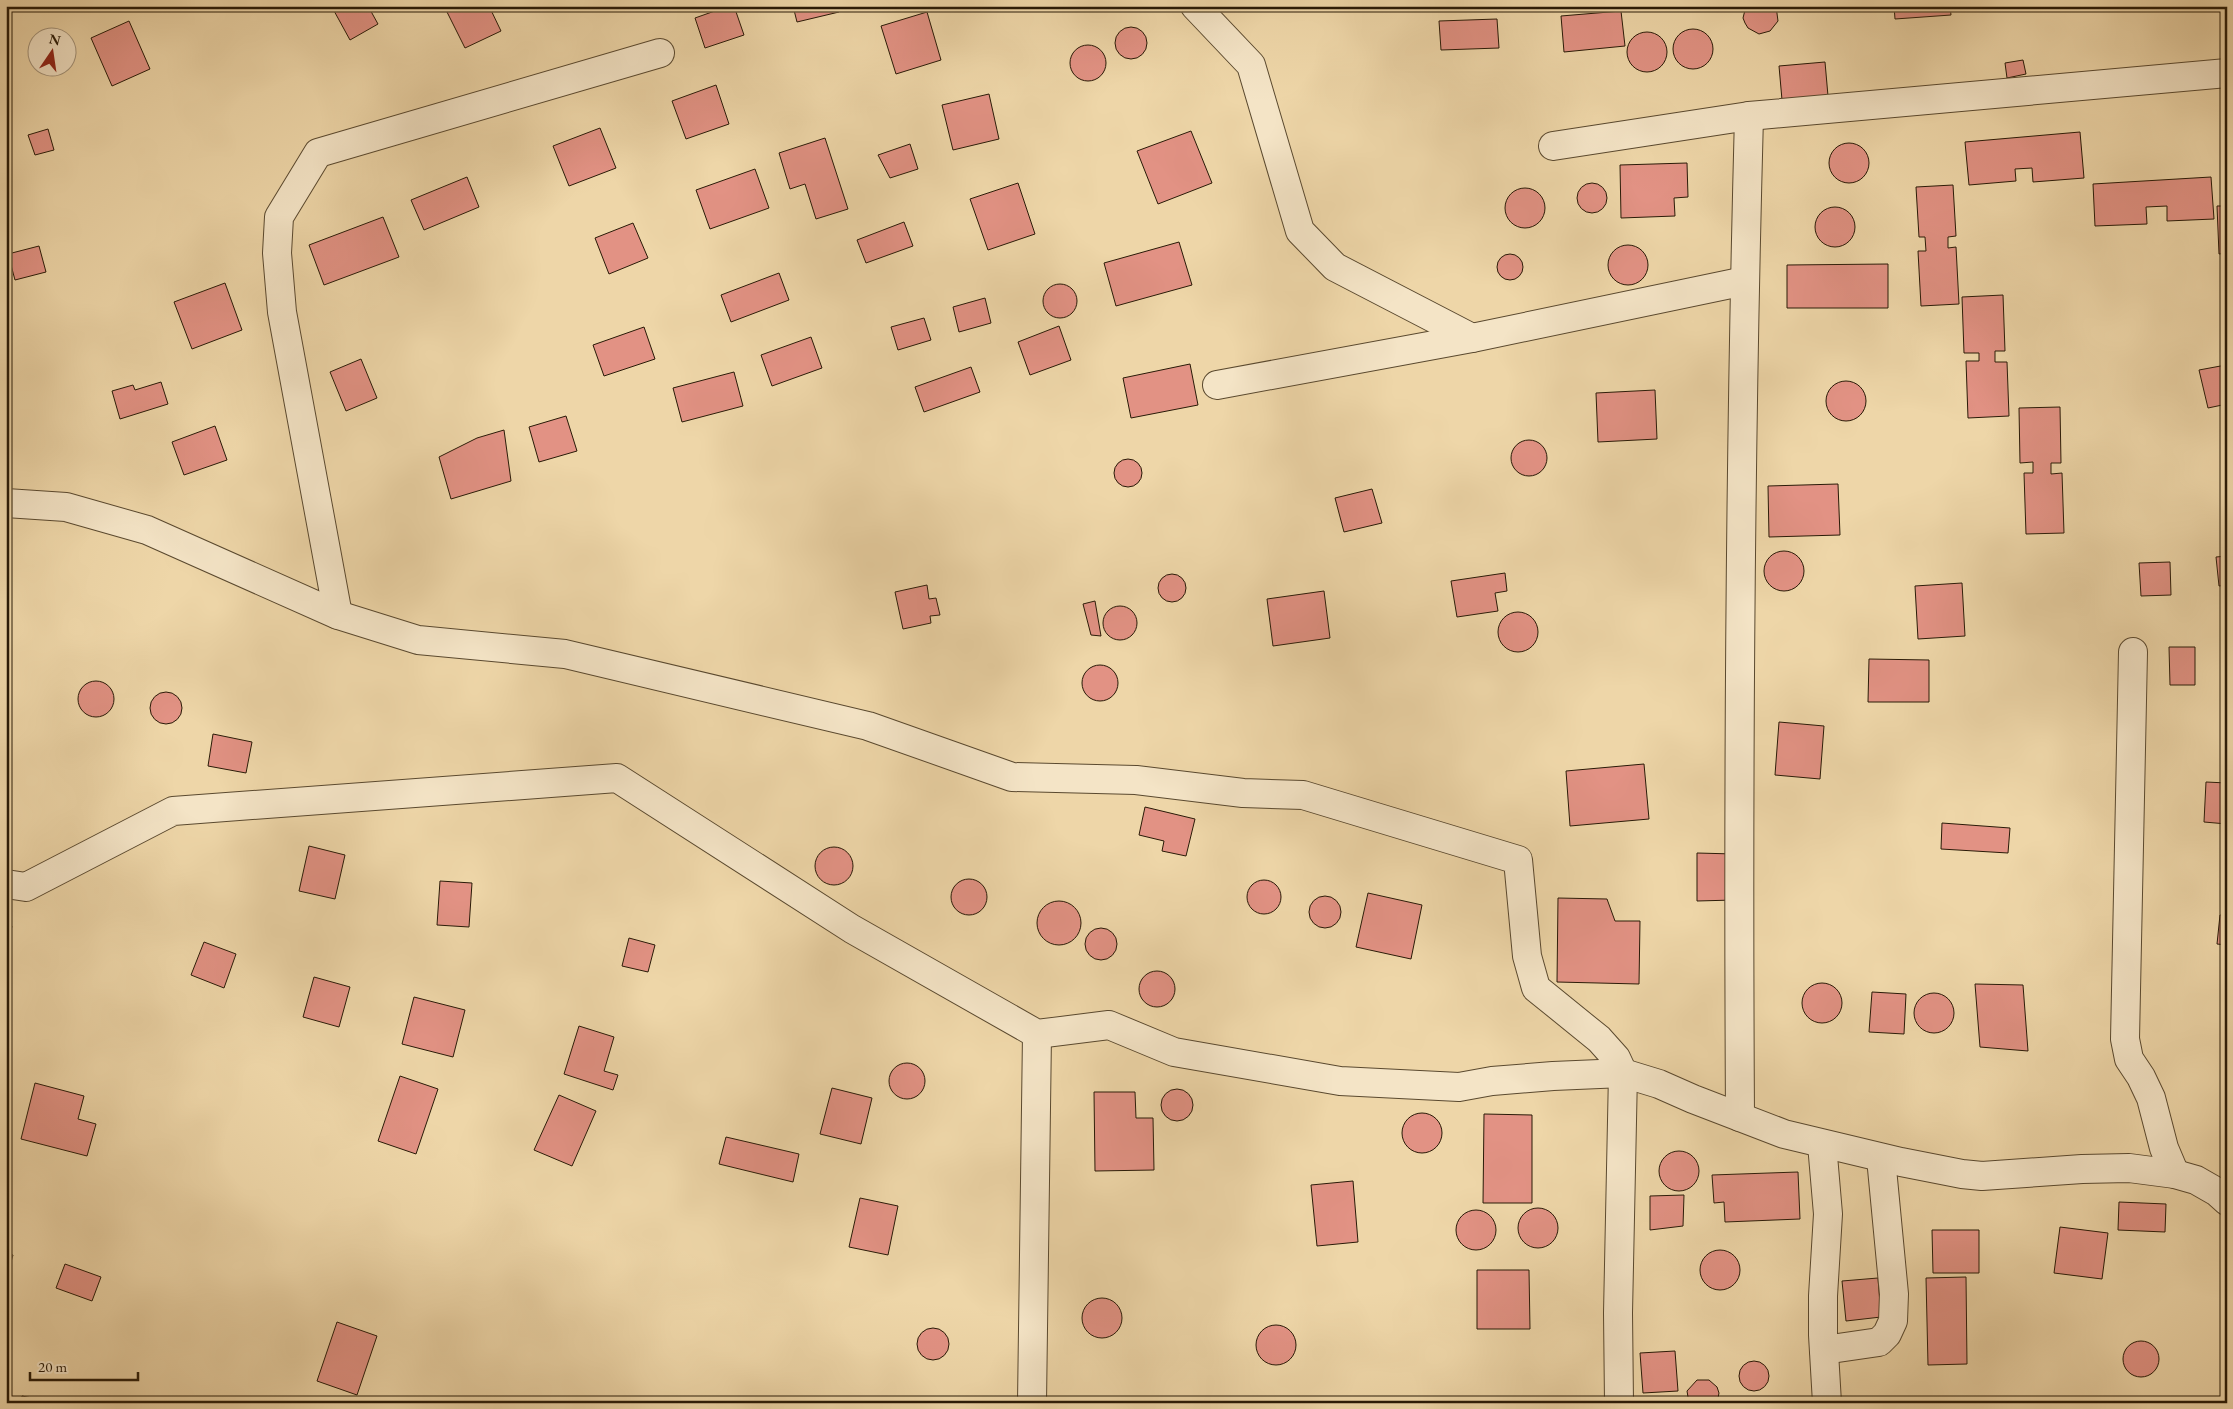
<svg xmlns="http://www.w3.org/2000/svg" width="2233" height="1409" font-family="'EB Garamond',serif">
<rect width="100%" height="100%" fill="#eed6a8"/>
<filter id="stains"><feTurbulence type="fractalNoise" baseFrequency=".004" numOctaves="4"/><feColorMatrix values="0 0 0 0 .2 0 0 0 0 .09 0 0 0 0 .02 0 0 0 .5 -.17"/></filter>
<radialGradient id="worn" r=".72"><stop offset=".6" stop-color="#630" stop-opacity="0"/><stop offset="1" stop-color="#630" stop-opacity=".3"/></radialGradient>
<g fill="#e29284" stroke="#291a07">
<path d="M337 6H368L378 24 350 40 333 9Z"/>
<path d="M454 6H489L501 31 465 48 446 10Z"/>
<path d="M585 6H603L586 11Z"/>
<path d="M729 6H734L744 35 705 48 695 18Z"/>
<path d="M793 6H837L839 12 797 22Z"/>
<path d="M1776 6 1778 21 1770 31 1759 34 1748 28 1745 23 1743 18 1746 6Z"/>
<path d="M1894 6H1950L1951 15 1895 19Z"/>
<path d="M1621 11 1625 46 1564 52 1561 16Z"/>
<path d="M927 12 941 60 896 74 881 26Z"/>
<path d="M1497 19 1499 48 1441 50 1439 21Z"/>
<path d="M129 21 150 69 112 86 91 38Z"/>
<circle cx="1131" cy="43" r="16"/>
<circle cx="1693" cy="49" r="20"/>
<circle cx="1647" cy="52" r="20"/>
<circle cx="1088" cy="63" r="18"/>
<path d="M2023 60 2026 74 2007 78 2005 63Z"/>
<path d="M1825 62 1828 96 1782 100 1779 66Z"/>
<path d="M716 85 729 124 686 139 672 101Z"/>
<path d="M989 94 999 139 953 150 942 105Z"/>
<path d="M600 128 616 168 569 186 553 146Z"/>
<path d="M48 129 54 150 35 155 28 135Z"/>
<path d="M1191 131 1212 183 1158 204 1137 151Z"/>
<path d="M2080 132 2084 178 2033 182 2032 168 2015 169 2016 181 1969 185 1965 142Z"/>
<path d="M825 138 848 209 816 219 805 184 790 189 779 153Z"/>
<circle cx="1849" cy="163" r="20"/>
<path d="M910 144 918 169 890 178 878 155Z"/>
<path d="M1687 163 1688 197 1674 198 1675 216 1621 218 1620 165Z"/>
<path d="M755 169 769 208 710 229 696 190Z"/>
<path d="M467 177 479 207 424 230 411 200Z"/>
<path d="M2211 177 2214 219 2167 221V206L2146 207 2147 224 2095 226 2093 184Z"/>
<circle cx="1592" cy="198" r="15"/>
<path d="M1018 183 1035 234 988 250 970 199Z"/>
<path d="M1953 185 1956 236 1948 237V248L1956 247 1959 304 1921 306 1918 251H1926L1925 237H1919L1916 187Z"/>
<circle cx="1525" cy="208" r="20"/>
<path d="M2217 206H2227V253L2219 254Z"/>
<circle cx="1835" cy="227" r="20"/>
<path d="M383 217 399 257 324 285 309 245Z"/>
<path d="M904 222 913 246 866 263 857 240Z"/>
<path d="M633 223 648 258 609 274 595 238Z"/>
<path d="M1179 242 1192 285 1116 306 1104 263Z"/>
<circle cx="1628" cy="265" r="20"/>
<path d="M39 246 46 272 15 280 8 254Z"/>
<circle cx="1510" cy="267" r="13"/>
<path d="M1888 264V308H1787V265Z"/>
<path d="M779 273 789 300 731 322 721 295Z"/>
<path d="M225 283 242 330 192 349 174 302Z"/>
<circle cx="1060" cy="301" r="17"/>
<path d="M2003 295 2005 351H1995V362H2007L2009 416 1968 418 1966 361H1979V353H1964L1962 297Z"/>
<path d="M985 298 991 323 959 332 953 307Z"/>
<path d="M924 318 931 340 898 350 891 327Z"/>
<path d="M1059 326 1071 360 1030 375 1018 342Z"/>
<path d="M644 327 655 359 604 376 593 345Z"/>
<path d="M811 337 822 368 772 386 761 355Z"/>
<path d="M361 359 377 398 346 411 330 372Z"/>
<path d="M1190 364 1198 405 1131 418 1123 378Z"/>
<path d="M2226 365 2227 404 2208 408 2199 370Z"/>
<path d="M971 367 980 392 924 412 915 387Z"/>
<path d="M734 372 743 406 682 422 673 388Z"/>
<circle cx="1846" cy="401" r="20"/>
<path d="M161 382 168 404 120 419 112 391 133 385 135 390Z"/>
<path d="M1655 390 1657 439 1598 442 1596 393Z"/>
<path d="M2060 407 2061 463H2051V474L2062 473 2064 533 2026 534 2024 473H2033V462L2020 463 2019 408Z"/>
<path d="M566 416 577 451 539 462 529 427Z"/>
<path d="M215 426 227 460 184 475 172 442Z"/>
<path d="M504 430 511 481 451 499 439 457 477 438Z"/>
<circle cx="1529" cy="458" r="18"/>
<circle cx="1128" cy="473" r="14"/>
<path d="M1838 484 1840 535 1769 537 1768 486Z"/>
<path d="M1372 489 1382 523 1344 532 1335 498Z"/>
<circle cx="1784" cy="571" r="20"/>
<path d="M2227 556V585L2219 586 2216 557Z"/>
<path d="M2170 562 2171 595 2141 596 2139 563Z"/>
<path d="M1505 573 1507 591 1495 593 1498 611 1457 617 1451 581Z"/>
<circle cx="1172" cy="588" r="14"/>
<path d="M1962 583 1965 636 1918 639 1915 586Z"/>
<path d="M927 585 929 599 936 598 940 615 930 616 931 623 903 629 895 592Z"/>
<path d="M1324 591 1330 638 1273 646 1267 599Z"/>
<path d="M1095 601 1101 636 1091 635 1083 604Z"/>
<circle cx="1120" cy="623" r="17"/>
<circle cx="1518" cy="632" r="20"/>
<path d="M2169 647H2195V685H2170Z"/>
<path d="M1869 659 1929 660V702H1868Z"/>
<circle cx="1100" cy="683" r="18"/>
<circle cx="96" cy="699" r="18"/>
<circle cx="166" cy="708" r="16"/>
<path d="M1779 722 1824 726 1820 779 1775 775Z"/>
<path d="M213 734 252 742 246 773 208 766Z"/>
<path d="M1644 764 1649 819 1570 826 1566 771Z"/>
<path d="M2206 782 2227 783V824L2204 822Z"/>
<path d="M1145 807 1195 819 1186 856 1162 851 1164 841 1139 835Z"/>
<path d="M1942 823 2010 828 2008 853 1941 849Z"/>
<path d="M309 846 345 855 335 899 299 891Z"/>
<circle cx="834" cy="866" r="19"/>
<path d="M1697 853 1734 854V900L1697 901Z"/>
<circle cx="969" cy="897" r="18"/>
<circle cx="1264" cy="897" r="17"/>
<path d="M440 881 472 883 469 927 437 925Z"/>
<path d="M1368 893 1422 905 1411 959 1356 947Z"/>
<circle cx="1325" cy="912" r="16"/>
<path d="M1558 898 1607 899 1615 921H1640L1639 984 1557 982Z"/>
<circle cx="1059" cy="923" r="22"/>
<path d="M2220 915H2227V945L2217 944Z"/>
<path d="M6 925 12 926 6 956Z"/>
<circle cx="1101" cy="944" r="16"/>
<path d="M629 938 655 945 648 972 622 966Z"/>
<path d="M204 942 236 954 224 988 191 975Z"/>
<circle cx="1157" cy="989" r="18"/>
<path d="M314 977 350 987 339 1027 303 1017Z"/>
<circle cx="1822" cy="1003" r="20"/>
<path d="M1975 984 2023 985 2028 1051 1980 1047Z"/>
<path d="M1872 992 1906 994 1904 1034 1869 1032Z"/>
<circle cx="1934" cy="1013" r="20"/>
<path d="M414 997 465 1010 453 1057 402 1044Z"/>
<path d="M579 1026 614 1037 604 1071 618 1075 613 1090 564 1074Z"/>
<circle cx="907" cy="1081" r="18"/>
<path d="M400 1076 438 1089 416 1154 378 1141Z"/>
<path d="M35 1083 84 1096 78 1119 96 1124 87 1156 21 1139Z"/>
<path d="M832 1088 872 1098 861 1144 820 1134Z"/>
<circle cx="1177" cy="1105" r="16"/>
<path d="M1094 1092H1135L1136 1118H1153L1154 1170 1095 1171Z"/>
<path d="M559 1095 596 1111 572 1166 534 1150Z"/>
<circle cx="1422" cy="1133" r="20"/>
<path d="M1484 1114 1532 1115V1203H1483Z"/>
<path d="M726 1137 799 1154 793 1182 719 1164Z"/>
<circle cx="1679" cy="1171" r="20"/>
<path d="M1798 1172 1800 1219 1725 1222 1724 1202 1714 1203 1712 1175Z"/>
<path d="M1353 1181 1358 1242 1317 1246 1311 1185Z"/>
<path d="M1684 1195 1683 1226 1650 1230V1196Z"/>
<path d="M860 1198 898 1206 888 1255 849 1247Z"/>
<path d="M2119 1202 2166 1204 2165 1232 2118 1230Z"/>
<circle cx="1538" cy="1228" r="20"/>
<circle cx="1476" cy="1230" r="20"/>
<path d="M2060 1227 2108 1233 2102 1279 2054 1273Z"/>
<path d="M1932 1230H1979V1273H1933Z"/>
<circle cx="1720" cy="1270" r="20"/>
<path d="M6 1253 13 1255 6 1279Z"/>
<path d="M65 1264 101 1277 92 1301 56 1288Z"/>
<path d="M1477 1270H1529L1530 1329H1477Z"/>
<path d="M1966 1277 1967 1364 1928 1365 1926 1278Z"/>
<path d="M1878 1278 1881 1317 1846 1321 1842 1281Z"/>
<circle cx="1102" cy="1318" r="20"/>
<path d="M337 1322 377 1336 357 1395 317 1381Z"/>
<circle cx="1276" cy="1345" r="20"/>
<circle cx="933" cy="1344" r="16"/>
<circle cx="2141" cy="1359" r="18"/>
<path d="M1675 1351 1678 1391 1643 1393 1640 1353Z"/>
<circle cx="1754" cy="1376" r="15"/>
<path d="M1697 1380H1709L1717 1387 1719 1393 1717 1403H1689L1687 1391Z"/>
<path d="M22 1396 57 1403H21Z"/>
</g>
<g fill="none" stroke-linecap="round" stroke-linejoin="round">
<defs>
<g id="minor">
<path d="M1195 6 1251 65 1300 231 1335 267 1472 338"/>
<path d="M1553 146 1749 116 2227 73"/>
<path d="M1217 385 1472 338 1745 281"/>
<path d="M6 503 66 507 147 530 338 615 418 640 565 654 868 726 1012 777 1136 780 1243 793 1303 795 1518 860 1527 956 1536 988 1599 1039 1616 1058 1623 1073 1618 1313 1619 1403"/>
<path d="M338 615 282 312 277 253 279 217 318 153 660 53"/>
<path d="M2133 652 2125 1039 2129 1059 2141 1077 2151 1098 2164 1148 2175 1174"/>
<path d="M6 884 26 887 173 811 617 778 852 929 1037 1034 1109 1025 1174 1052 1340 1081 1459 1087 1492 1081 1553 1076 1623 1073 1659 1084 1693 1099 1784 1134 1901 1162 1962 1174 1982 1176 2082 1169 2129 1168 2175 1174 2196 1180 2217 1192 2227 1201"/>
<path d="M1740 1117C1738 783 1740 450 1749 116"/>
<path d="M1822 1144 1828 1214 1823 1296V1335L1827 1403"/>
<path d="M1824 1350 1879 1342 1887 1334 1893 1321 1894 1294 1881 1158"/>
<path d="M1032 1403 1037 1034"/>
</g>
</defs>
<use href="#minor" stroke="#5a492f" stroke-width="30"/>
<use href="#minor" stroke="#f4e4c6" stroke-width="28"/>
</g>
<rect width="2233" height="1409" fill="none" stroke="#eed6a8" stroke-width="25"/>
<rect x="8" y="8" width="2218" height="1394" fill="none" stroke="#291a07" stroke-width="2.5"/>
<rect x="12" y="12" width="2208" height="1384" fill="none" stroke="#291a07"/>
<g transform="translate(52 52) rotate(13)"><circle r="24" fill="#f4e4c6" stroke="#a3937a"/>
<path d="M0-4L9 19L0 12L-9 19Z" fill="#8f2418"/>
<text y="-8" font-size="14" font-weight="bold" text-anchor="middle" fill="#291a07">N</text>
</g>
<path d="M30 1372v8h108v-8" fill="none" stroke="#291a07" stroke-width="2.5"/>
<text x="38" y="1372" font-size="15" fill="#291a07" stroke="#f4e4c6" stroke-width="4" paint-order="stroke">20 m</text>
<rect width="100%" height="100%" filter="url(#stains)"/>
<rect width="100%" height="100%" fill="url(#worn)"/>
</svg>
